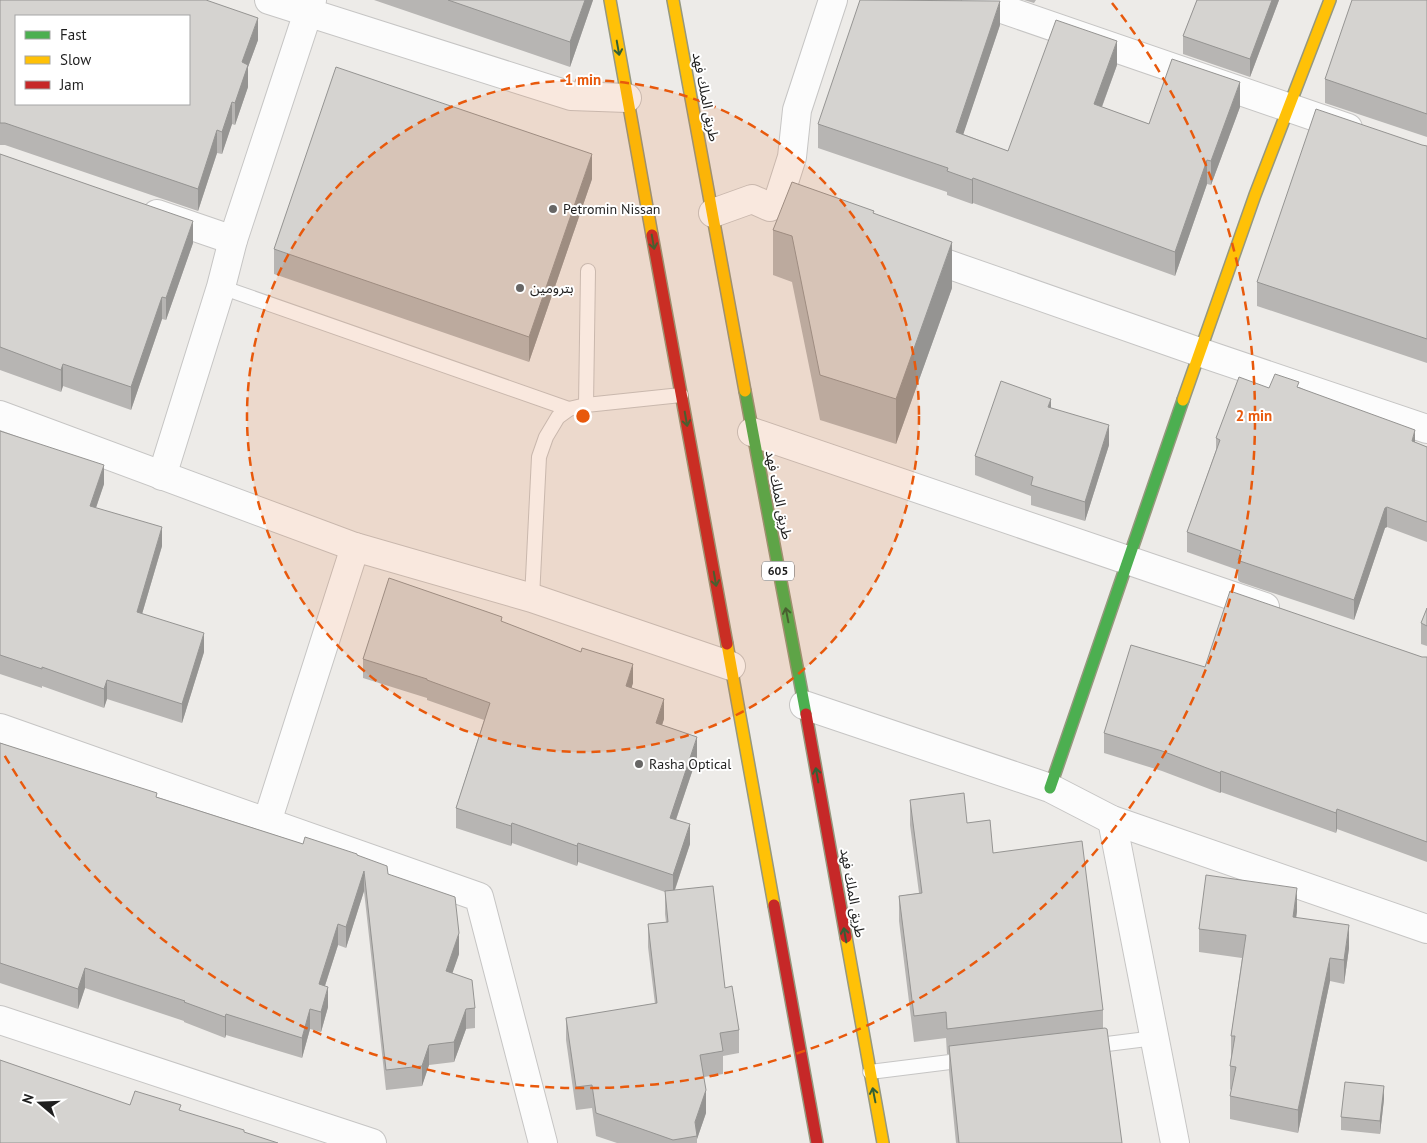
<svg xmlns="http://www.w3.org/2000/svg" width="1427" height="1143" font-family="'PT Sans','Noto Sans Arabic',sans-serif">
<rect width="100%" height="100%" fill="#edebe8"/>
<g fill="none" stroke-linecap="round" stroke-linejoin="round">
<defs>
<g id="lane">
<path d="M221 287 569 409"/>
<path d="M586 405 588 271"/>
<path d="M532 598 539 457 546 437 558 417 569 409 586 405 681 395"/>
<path d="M1091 1046 1155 1038"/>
<path d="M870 1072 966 1060"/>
</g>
<g id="street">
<path d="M269 0 571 96 627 98"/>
<path d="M976 0 1348 128"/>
<path d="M777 204 792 157 797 110 833 0"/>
<path d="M713 213 752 199 770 207 777 204 817 218"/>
<path d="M157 214 233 240"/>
<path d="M916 253 1199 352 1427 429"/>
<path d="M0 415 355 547 532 598 731 666"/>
<path d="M752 432 1265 607"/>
<path d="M162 476 221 287 233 240 312 0"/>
<path d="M804 705 1050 788 1112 820 1427 929"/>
<path d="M0 728 479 897 543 1143"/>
<path d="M1112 820 1175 1143"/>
<path d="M267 822 355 547"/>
<path d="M0 1020 372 1143"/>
</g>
<g id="fast">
<path d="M745 391 806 714"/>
<path d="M1050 788 1183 400"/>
</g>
<g id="slow">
<path d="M610 0 652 235"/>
<path d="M673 0 745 391"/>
<path d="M1183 400 1255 195 1330 0"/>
<path d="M727 644 774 905"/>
<path d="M846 937 883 1143"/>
</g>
<g id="jam">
<path d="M652 235 727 644"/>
<path d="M806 714 846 937"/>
<path d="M774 905 817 1143"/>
</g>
</defs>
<use href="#lane" stroke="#c6c5c4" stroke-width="16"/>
<use href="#street" stroke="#c6c5c4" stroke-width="30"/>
<use href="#fast" stroke="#96987e" stroke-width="14"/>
<use href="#slow" stroke="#96987e" stroke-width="14"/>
<use href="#jam" stroke="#96987e" stroke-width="14"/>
<use href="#lane" stroke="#fcfcfc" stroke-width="14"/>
<use href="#street" stroke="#fcfcfc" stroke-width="28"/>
<use href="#fast" stroke="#4caf50" stroke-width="11"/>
<use href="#slow" stroke="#ffc107" stroke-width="11"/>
<use href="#jam" stroke="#c62828" stroke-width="11"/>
</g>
<g fill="#b7b5b3">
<path d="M0 0 258 40 248 67V87L235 125 232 124 222 154 217 153 198 211 5 145H0Z"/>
<path d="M374 0H593L570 67Z"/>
<path d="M1024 0H1036L1034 3Z"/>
<path d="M1197 0H1279L1250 77 1183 54V36Z"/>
<path d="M1427 0V137L1325 103V79Z"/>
<path d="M1000 25 963 134 1008 151 1117 65 1102 107 1149 124 1240 107 1211 185 1207 184 1175 276 973 203 972 204 947 195V192L818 148V124Z"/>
<path d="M1422 145 1427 146V363L1257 306V282Z"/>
<path d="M0 154 193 243 166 320 162 319 131 410 63 386 61 392 0 370Z"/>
<path d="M592 179 529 362 274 274V249Z"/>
<path d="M874 214 952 288 896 444 820 420 792 282 773 275V230Z"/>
<path d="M1299 387 1415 442 1427 447V542L1387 527 1385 528 1354 620 1240 582 1238 580V570L1187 552V532L1216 450V438L1269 388Z"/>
<path d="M1051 408 1109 445 1085 521 1031 505V496L975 475V456Z"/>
<path d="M0 431 104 484 96 508 162 546 142 614 204 652 182 723 107 699 104 708 42 686V688L0 674Z"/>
<path d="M1427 608V646L1421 644V623Z"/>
<path d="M502 622 633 683 631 688 664 719 662 725 697 757 676 820 690 844 675 890 725 988 739 1030V1053L723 1056V1074L704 1077 706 1113 697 1139V1143H617L596 1136 592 1108 576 1110 566 1040V1018L655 1004 648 947V924L666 922 665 914V892L578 862 577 866 512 843 511 846 456 828V808L484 720 427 700V698L363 678V659Z"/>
<path d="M1422 657H1427V862L1337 829 1336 833 1221 792 1220 793 1162 771 1104 753V733L1205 667Z"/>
<path d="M0 743 157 797 303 844 357 855 388 874 459 954 452 973 475 1008V1028L466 1029 454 1062 429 1065 422 1086 386 1090 364 891 346 948 338 945 325 986 328 1007 321 1032 310 1029 302 1058 226 1035 225 1038 184 1022V1021L85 988 78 1009 0 983Z"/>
<path d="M910 800 967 823 993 853 1103 1010V1028L1122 1143H956L949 1071V1054H947L946 1038 914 1042 899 921V896L919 893 910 825Z"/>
<path d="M1297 911 1296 918 1349 948 1344 984 1330 981 1298 1133 1230 1119V1096L1231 1090 1230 1089V1066L1231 1058V1036L1242 958 1199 952V929Z"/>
<path d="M1384 1099 1380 1134 1341 1130V1117Z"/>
</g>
<g fill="#959492">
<path d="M585 0H593L570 67V42Z"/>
<path d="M1272 0H1279L1250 77V59Z"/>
<path d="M1000 1V25L956 156V132Z"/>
<path d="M258 18V40L248 67V87L235 125V103L242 62Z"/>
<path d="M1117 41V65L1094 128V104Z"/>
<path d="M1240 82V107L1211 185V161Z"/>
<path d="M232 102V124L222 154V132Z"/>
<path d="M217 130V153L198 211V189Z"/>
<path d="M592 154V179L529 362V337Z"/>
<path d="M1207 160V184L1175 276V252Z"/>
<path d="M973 178V203L972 204V180Z"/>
<path d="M193 221V243L166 320V298Z"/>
<path d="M952 242V288L896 444V399Z"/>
<path d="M162 297V319L131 410V387Z"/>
<path d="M63 364V386L61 392V370Z"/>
<path d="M1051 399V418L1048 407Z"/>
<path d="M1109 425V445L1085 521V502Z"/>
<path d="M1415 430V451L1412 441Z"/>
<path d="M104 465V484L90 525V506Z"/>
<path d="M1387 507V527L1385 528 1354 620V600L1385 508Z"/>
<path d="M162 527V546L137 631V612Z"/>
<path d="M204 633V652L182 723V704Z"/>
<path d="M633 664V683L626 706V686Z"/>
<path d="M107 680V699L104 708V689Z"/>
<path d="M664 699V719L656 743V723Z"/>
<path d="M697 737V757L670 837V818Z"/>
<path d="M1221 771V792L1220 793V773Z"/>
<path d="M1337 809V829L1336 833V813Z"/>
<path d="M512 823V843L511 846V826Z"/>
<path d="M690 824V844L673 895V875Z"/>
<path d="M578 843V862L577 866V846Z"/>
<path d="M364 871V891L346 948V927Z"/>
<path d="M1297 888V911L1293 940V917Z"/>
<path d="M338 924V945L319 1004V984Z"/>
<path d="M1349 925V948L1344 984V960Z"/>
<path d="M459 933V954L446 992V971Z"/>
<path d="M1330 958V981L1298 1133V1110Z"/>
<path d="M85 968V988L78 1009V989Z"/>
<path d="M328 987V1007L321 1032V1012Z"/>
<path d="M310 1009V1029L302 1058V1038Z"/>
<path d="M466 1009V1029L454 1062V1042Z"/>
<path d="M226 1014V1035L225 1038V1017Z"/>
<path d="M429 1045V1065L422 1086V1066Z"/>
<path d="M1384 1086V1099L1380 1134V1121Z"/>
<path d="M706 1090V1113L697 1139 695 1122Z"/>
</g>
<g fill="#d5d3d0" stroke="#959492" fill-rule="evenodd">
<path d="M0 0H206L258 18 242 62 248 65 235 103 232 102 222 132 217 130 198 189 5 123H0ZM16 16H189V104H16Z"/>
<path d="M448 0H585L570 42Z"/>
<path d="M860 0 1000 1 956 132 1008 151 1056 20 1117 41 1094 104 1149 124 1172 59 1240 82 1211 161 1207 160 1175 252 973 178 972 180 947 171 948 168 818 124Z"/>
<path d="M1197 0H1272L1250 59 1183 36Z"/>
<path d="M1352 0H1427V114L1325 79Z"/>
<path d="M336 67 592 154 529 337 274 249Z"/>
<path d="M1316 109 1422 145 1427 146V339L1257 282Z"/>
<path d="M0 154 193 221 166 298 162 297 131 387 63 364 61 370 0 347Z"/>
<path d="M792 182 874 211 873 213 952 242 896 399 820 375 792 236 773 230Z"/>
<path d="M1275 374 1299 382 1297 387 1415 430 1412 441 1427 447V522L1387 507 1385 508 1354 600 1240 561 1238 560 1241 551 1187 532 1220 440 1216 438 1239 377 1269 388Z"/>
<path d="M1001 381 1051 399 1048 407 1109 425 1085 502 1031 485 1033 477 975 456Z"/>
<path d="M0 431 104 465 90 506 162 527 137 612 204 633 182 704 107 680 104 689 42 667V669L0 655Z"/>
<path d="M389 578 502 617 501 621 581 652 582 648 633 664 626 686 664 699 656 723 697 737 670 818 690 824 673 875 578 843 577 846 512 823 511 826 456 808 490 703 427 680V679L363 659Z"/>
<path d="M1230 591 1422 657H1427V842L1337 809 1336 813 1221 771 1220 773 1162 751 1104 733 1131 645 1205 667Z"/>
<path d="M1427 608V626L1421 623Z"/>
<path d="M0 743 157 793 156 797 303 844 305 837 357 854V855L387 866 388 874 455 897 459 933 446 971 472 980 475 1008 466 1009 454 1042 429 1045 422 1066 386 1070 364 871 346 927 338 924 319 984 328 987 321 1012 310 1009 302 1038 226 1014 225 1017 184 1002 185 1001 85 968 78 989 0 963Z"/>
<path d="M964 793 967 823 990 820 993 853 1082 841 1103 1010 947 1029 946 1012 914 1016 899 896 922 893 910 800Z"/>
<path d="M1206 875 1297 888 1293 917 1349 925 1344 960 1330 958 1298 1110 1230 1096 1236 1067 1230 1066 1235 1036H1231L1246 935 1199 929Z"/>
<path d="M713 886 725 988 732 986 739 1030 720 1033 723 1051 700 1055 706 1090 695 1122 697 1136 673 1140 596 1113 592 1085 576 1087 566 1018 657 1003 648 924 668 922 665 891Z"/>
<path d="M1105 1028 1107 1029 1122 1143H959L949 1046Z"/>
<path d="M0 1060 130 1105 135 1091 181 1105 179 1110 244 1130V1132L278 1143H0Z"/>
<path d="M1345 1082 1384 1086 1380 1121 1341 1117Z"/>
</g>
<defs><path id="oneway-shaft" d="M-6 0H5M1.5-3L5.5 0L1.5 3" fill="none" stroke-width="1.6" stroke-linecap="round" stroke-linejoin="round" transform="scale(1.25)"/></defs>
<g stroke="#336035">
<use href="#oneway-shaft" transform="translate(618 48) rotate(80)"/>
<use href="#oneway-shaft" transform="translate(653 242) rotate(80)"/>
<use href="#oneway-shaft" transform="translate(686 419) rotate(80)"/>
<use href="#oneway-shaft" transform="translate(715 579) rotate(80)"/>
<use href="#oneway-shaft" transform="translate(787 615) rotate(-101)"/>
<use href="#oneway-shaft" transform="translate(817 775) rotate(-100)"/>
<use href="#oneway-shaft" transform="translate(845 935) rotate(-100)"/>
<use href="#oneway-shaft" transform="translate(874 1095) rotate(-101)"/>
</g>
<circle cx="583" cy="416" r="336" fill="#e8590c" fill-opacity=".12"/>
<g fill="none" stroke="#e8590c" stroke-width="2.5" stroke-dasharray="9 6">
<circle cx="583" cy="416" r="336"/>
<path d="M1112 3A671 671 0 1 1 2 751"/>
</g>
<g fill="#676665" stroke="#fff" stroke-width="2">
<circle cx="553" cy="209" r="5"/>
<circle cx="520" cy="288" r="5"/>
<circle cx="639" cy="764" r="5"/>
</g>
<g text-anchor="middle" stroke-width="4" stroke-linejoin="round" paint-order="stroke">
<rect fill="#fff" stroke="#626262" stroke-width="1" x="762" y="561.5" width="32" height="19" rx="4"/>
<g font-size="12" font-weight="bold" fill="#1f1f1f">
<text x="778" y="575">605</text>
</g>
<g font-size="14" fill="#1f1f1f" stroke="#fff">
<text transform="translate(706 97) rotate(79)" y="5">طريق الملك فهد</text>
<text transform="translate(779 495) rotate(79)" y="5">طريق الملك فهد</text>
<text transform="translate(853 893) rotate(80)" y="5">طريق الملك فهد</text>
</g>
<g font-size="14" fill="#1f1f1f" stroke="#fff" text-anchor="start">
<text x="563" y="214">Petromin Nissan</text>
<text x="530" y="293">بترومين</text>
<text x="649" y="769">Rasha Optical</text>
</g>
</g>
<circle cx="583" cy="416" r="8" fill="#e8590c" stroke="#fff" stroke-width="2.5"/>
<g font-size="15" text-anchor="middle" font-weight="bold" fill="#e8590c" stroke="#fff" stroke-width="4" stroke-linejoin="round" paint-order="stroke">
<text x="583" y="85">1 min</text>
<text x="1254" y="421">2 min</text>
</g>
<rect x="15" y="15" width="175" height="90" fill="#ffffff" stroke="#a5a5a5"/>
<rect x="25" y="31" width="25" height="8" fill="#4caf50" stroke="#a5a5a5"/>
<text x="60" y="40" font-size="15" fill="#1f1f1f">Fast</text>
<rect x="25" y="56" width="25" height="8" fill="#ffc107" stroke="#a5a5a5"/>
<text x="60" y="65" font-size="15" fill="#1f1f1f">Slow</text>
<rect x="25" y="81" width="25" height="8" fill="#c62828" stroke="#a5a5a5"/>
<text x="60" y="90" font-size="15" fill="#1f1f1f">Jam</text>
<g transform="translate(40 1103) rotate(289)" stroke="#ffffff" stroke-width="4" paint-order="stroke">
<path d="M0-4L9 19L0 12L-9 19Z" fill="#1f1f1f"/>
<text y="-8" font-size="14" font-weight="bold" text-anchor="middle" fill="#1f1f1f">N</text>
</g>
</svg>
